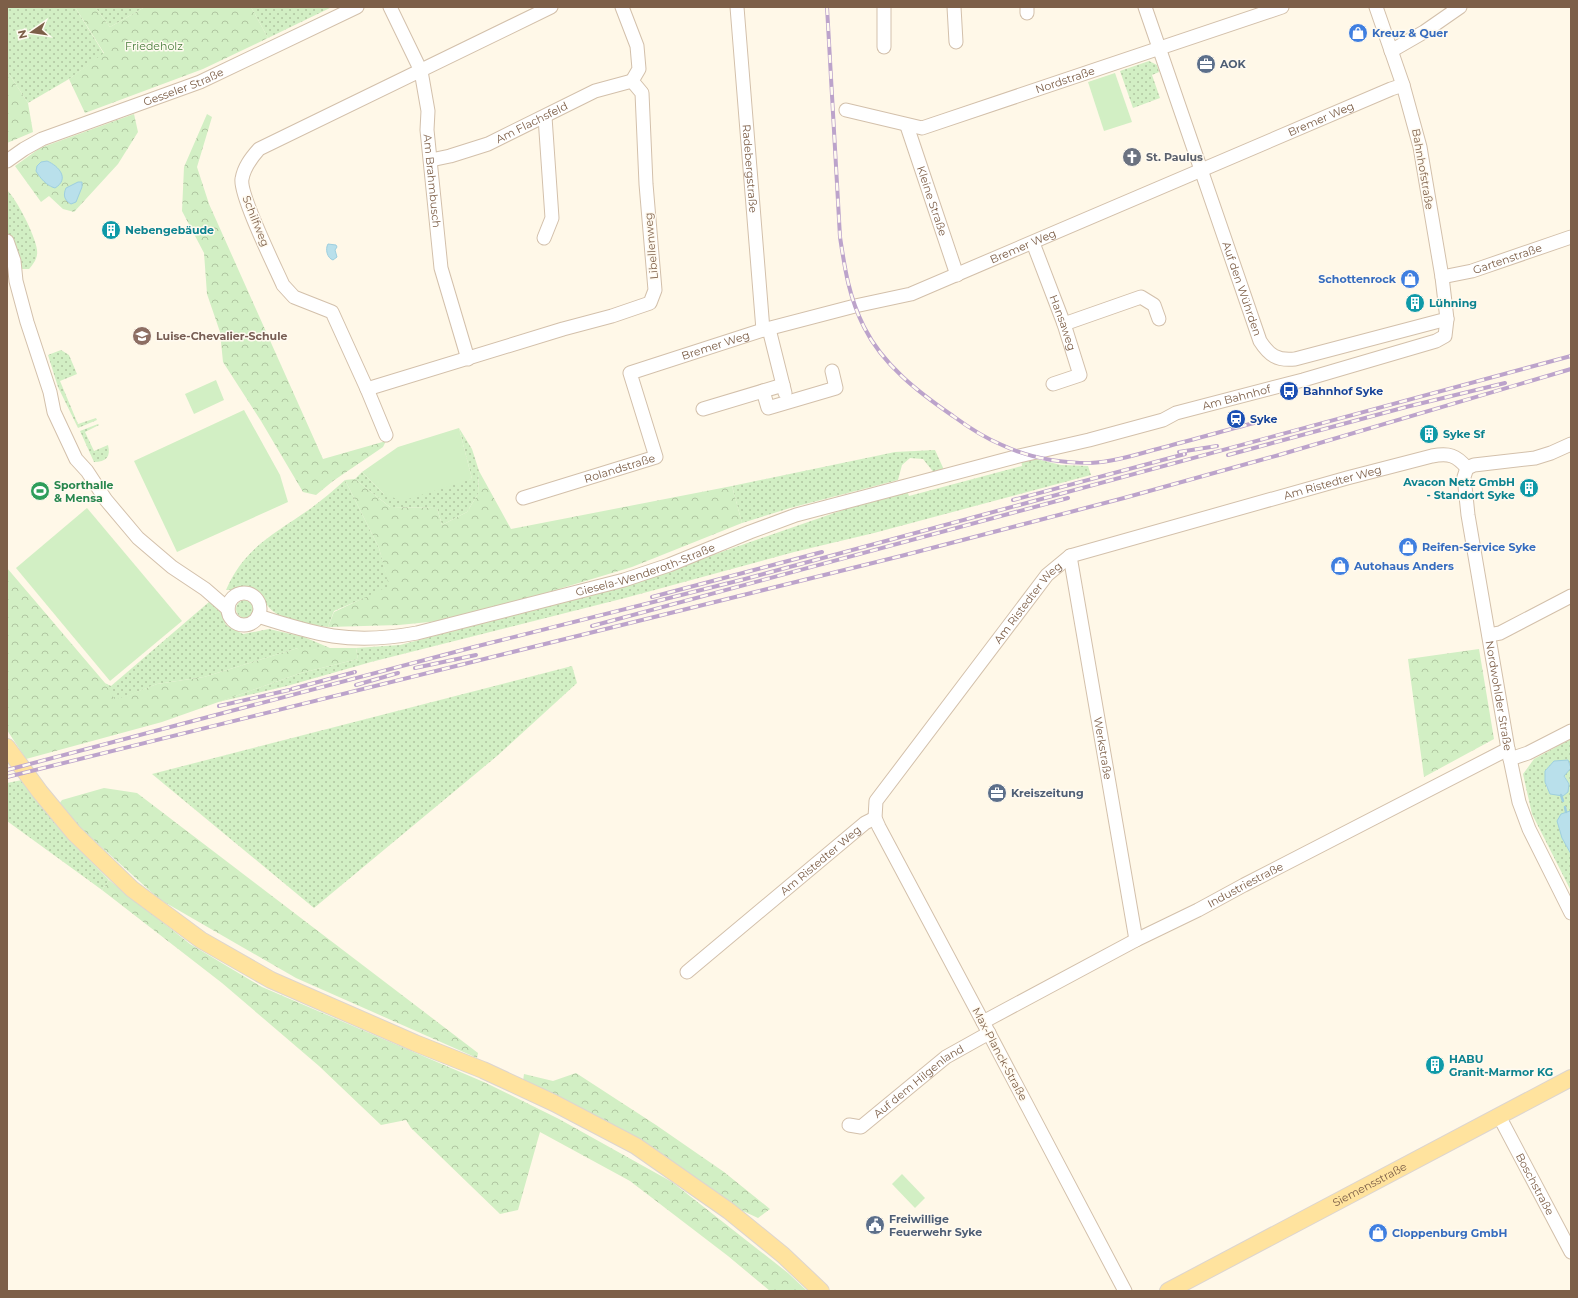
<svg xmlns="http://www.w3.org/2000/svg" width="1578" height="1298" font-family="Montserrat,sans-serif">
<defs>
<pattern id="grass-dots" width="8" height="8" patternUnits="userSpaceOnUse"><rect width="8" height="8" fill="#d2efc4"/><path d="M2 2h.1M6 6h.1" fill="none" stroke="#b0c5a1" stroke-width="1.8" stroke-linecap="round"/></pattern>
<pattern id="forest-crowns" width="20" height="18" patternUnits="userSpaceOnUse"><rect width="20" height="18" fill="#d2efc4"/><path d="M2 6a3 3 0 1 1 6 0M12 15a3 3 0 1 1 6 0" fill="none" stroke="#b0c5a1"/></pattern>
</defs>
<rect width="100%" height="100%" fill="#fff8e8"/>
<g fill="url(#grass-dots)">
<path d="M7 7H75L104 54 69 79 28 103 7 71Z"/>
<path d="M95 7H145L110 27Z"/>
<path d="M251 7H332L268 38Z"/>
<path d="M1149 61 1157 65 1159 72 1152 75 1160 98 1133 108 1120 71Z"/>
<path d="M7 190C17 200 35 235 37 250 38 258 34 263 29 269H22L19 266 7 234Z"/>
<path d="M61 350 69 355 77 374 60 381 78 424 96 418 97 420 78 428 58 387 48 355Z"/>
<path d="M98 424 99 425 85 432 94 451 108 445C111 457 106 462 94 462L80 431Z"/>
<path d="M459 428 472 449 479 471 478 494 467 512 442 525 437 508 390 507 355 479 362 472 384 494 472 479Z"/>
<path d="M935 450 945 472 935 474 923 459 910 458 902 465 898 480 790 508 742 523 732 486 895 452Z"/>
<path d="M1024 456 1061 465 1088 466 1091 475 874 533 794 552 625 598 371 662 287 686 218 702 301 673 358 659 356 648 400 645 623 586 863 503 907 491 909 496 1022 466 1021 459Z"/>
<path d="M345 480 379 548 390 587 334 611 328 627C310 624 289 623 274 612 265 606 262 593 250 589 247 588 232 590 226 590 244 548 274 534 310 509 322 500 334 490 345 480Z"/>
<circle cx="245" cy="609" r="9"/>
<path d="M209 602 219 608 226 625 243 634 269 629 304 637 330 648H298L204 677 157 684 114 701 105 683 111 686Z"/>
<path d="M572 666 577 683 497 756 314 908 152 774Z"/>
<path d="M1571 739V767L1568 760 1545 771V782L1547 789 1569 784 1564 775 1571 768V811L1562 838 1571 854V891L1532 814 1523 774 1534 759Z"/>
<path d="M22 780 65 835 109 880 102 890 7 821V783Z"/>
</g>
<g fill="url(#forest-crowns)" fill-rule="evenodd">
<path d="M75 7H95L110 27 145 7H251L268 38 203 69 85 113 69 79 104 53Z"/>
<path d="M7 71 28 103 33 132 7 143Z"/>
<path d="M134 114 138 132 118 164 74 212 63 209 49 196 41 202 15 166 40 148ZM47 161C56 165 60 170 62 179L51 187 39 176Z"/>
<path d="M207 114 212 117 197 167 209 204 323 459 386 441 383 447 333 481 316 495 303 492 261 421 223 362 220 332 207 294 204 253 182 211 184 167Z"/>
<path d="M479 471 511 529 732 486 742 523 632 567 459 619 399 625 328 627 334 612 389 586 379 548 345 480 355 479 390 507 437 508 442 525 467 512 478 494Z"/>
<path d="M7 568 105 683 115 700 157 684 204 677 298 648H356L358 659 301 673 162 722 26 759 7 730Z"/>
<path d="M1479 649 1494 739 1424 777 1408 659Z"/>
<path d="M104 788 137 793 478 1053 477 1058 296 978 159 899 77 825 59 804 62 800Z"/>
<path d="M109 880 190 944 262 987 486 1083 559 1119 672 1182 788 1273 807 1291H770L728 1256 630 1181 540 1132 518 1210 500 1214 411 1128 406 1120 381 1125 319 1066 222 983 102 890Z"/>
<path d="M576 1073 656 1125 724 1172 770 1209 758 1218 730 1205 523 1081 524 1074 553 1081Z"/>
</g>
<g fill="#d2efc4">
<path d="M1115 73 1132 122 1104 131 1088 82Z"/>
<path d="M216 380 224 400 194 414 185 394Z"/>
<path d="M244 410 280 475 288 502 177 552 134 461Z"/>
<path d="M459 428 472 479 402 501 384 494 362 472 398 447Z"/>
<path d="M87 508 182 621 110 681 16 568Z"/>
<path d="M902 1174 925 1198 915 1208 892 1184Z"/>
</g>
<g fill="#b9e0eb" stroke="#9ecfdf">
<path d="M47 161C59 166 70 179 55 188 47 186 40 178 36 171L37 166 41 162Z"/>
<path d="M78 182H82V187L76 202 71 204C64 200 63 195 66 188Z"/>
<path d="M328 244 336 245 337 247 335 250 337 257 333 260C327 258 325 249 328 244Z"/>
<path d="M1568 760 1571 768 1564 776 1569 784 1568 792 1563 796 1550 794 1545 782V771L1554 761Z"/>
<path d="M1570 811H1571V854L1562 838 1557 821 1561 814Z"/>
</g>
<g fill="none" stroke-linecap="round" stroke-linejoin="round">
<g stroke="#9ecfdf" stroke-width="2.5">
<path d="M1561 795 1563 801"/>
<path d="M1565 807 1566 812"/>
</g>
<defs>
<g id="minor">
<path id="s1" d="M390 7 421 71 428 111 427 130 441 268 468 359"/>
<path id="s2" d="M737 7 763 330"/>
<path d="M884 7V47"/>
<path d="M954 7 956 42"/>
<path d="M1027 7V13"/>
<path id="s3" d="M1145 7 1260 341C1269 355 1277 361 1295 359L1447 319"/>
<path d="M1391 51 1424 32 1460 7"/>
<path id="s4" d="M846 110 922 128 1282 7"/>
<path id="s5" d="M907 126 957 275"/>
<path id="s6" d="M431 160 450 156 488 144 595 91 632 81"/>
<path id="s7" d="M7 161 24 149 42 139 200 82 357 7"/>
<path d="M544 238 552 218 545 117"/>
<path d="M7 241 14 261 16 281 27 322 50 392 54 412 76 459 87 471 106 500 138 538 172 567 205 589 228 609"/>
<path id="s8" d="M1033 243 1064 324 1080 375 1053 384"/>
<path id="s9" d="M1442 277 1472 271 1571 237"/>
<path d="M1064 324 1141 297 1154 305 1159 319"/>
<path d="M769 329 785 393"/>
<path d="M367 389 563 329 612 316 650 303 655 290 646 184 642 93 632 81 639 69 637 46 622 7"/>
<path d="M763 391 768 408 836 388 832 371"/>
<path d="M703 409 783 385"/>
<path d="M386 435 367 389 332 312 294 297 283 285C275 267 239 194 242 179 244 167 251 158 259 149L551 7"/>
<path id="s10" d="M1467 468 1464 477 1468 515 1508 749 1519 802 1529 829 1571 913"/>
<path d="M1467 468 1474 465 1535 458 1551 453 1571 444"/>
<path id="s11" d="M523 498 656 457 630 373 763 330 855 306 911 294 1391 89 1403 85"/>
<path id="s12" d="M1070 556 1136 940"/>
<circle cx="244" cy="609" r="16"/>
<path id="s13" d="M258 616C283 624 308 632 333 636 361 640 390 638 417 633L624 580 669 565 750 532 796 515 1019 456 1089 440 1163 420 1176 413 1303 380 1436 341 1445 336 1447 319 1442 277 1420 147 1403 85 1376 7"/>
<path d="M1489 635 1500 633 1571 596"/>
<path d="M1510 759 1528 753 1571 731"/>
<path id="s14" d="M687 972 865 823 875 818"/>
<path id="s15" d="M983 1022 1136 940 1198 910 1244 885 1508 749"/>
<path id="s16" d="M1499 1116 1571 1252"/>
<path id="s17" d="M849 1125 861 1127 946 1057 989 1033"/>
<path id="s18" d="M1125 1291 983 1022 879 827 875 818 876 801 1047 575 1070 556 1347 478 1432 456C1449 453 1456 455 1467 468"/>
</g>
<g id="major">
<path d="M7 747 40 792 74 833 132 889 201 940 271 980 415 1043 483 1070 554 1103 636 1146 729 1211 783 1255 821 1291"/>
<path id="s19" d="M1168 1291 1571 1078"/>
</g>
</defs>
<use href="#minor" stroke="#d3c0ab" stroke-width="15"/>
<use href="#major" stroke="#ddd5cf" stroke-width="18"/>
<use href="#minor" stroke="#fff" stroke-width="13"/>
<use href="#major" stroke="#ffe39e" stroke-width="16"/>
<defs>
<g id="rail">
<path d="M827 7 840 237C845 270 849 297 864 327 883 365 918 392 953 416 968 427 985 438 1002 445 1030 458 1060 463 1090 463 1114 462 1138 454 1161 448 1192 440 1223 431 1254 423"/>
<path d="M1179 452 1217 446"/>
<path d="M1228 455 1406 407 1505 383"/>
<path d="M1013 500 1185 454"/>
<path d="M652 597 822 552"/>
<path d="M592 626 1068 498"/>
<path d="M415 668 476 655"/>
<path d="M356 685 398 673"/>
<path d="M292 689 355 672"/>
<path d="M219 706 289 690"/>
<path d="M7 770 474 647 745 579 1571 356"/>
<path d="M7 777 901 556 1124 498 1279 455 1571 369"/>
</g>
</defs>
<use href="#rail" stroke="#bca3cb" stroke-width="4"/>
<use href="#rail" stroke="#fffaf0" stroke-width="2.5" stroke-dasharray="8" stroke-linecap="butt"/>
</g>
<defs>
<symbol id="shop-disc" viewBox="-11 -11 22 22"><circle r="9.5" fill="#3f7fe0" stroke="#fffaf0"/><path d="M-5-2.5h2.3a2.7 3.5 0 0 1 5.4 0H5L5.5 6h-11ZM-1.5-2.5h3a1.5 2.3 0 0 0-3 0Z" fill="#fff"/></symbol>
<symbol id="office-disc" viewBox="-11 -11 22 22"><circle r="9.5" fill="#5c6f8a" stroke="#fffaf0"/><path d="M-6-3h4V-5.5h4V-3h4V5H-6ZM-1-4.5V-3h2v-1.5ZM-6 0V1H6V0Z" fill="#fff"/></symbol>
<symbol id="church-disc" viewBox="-11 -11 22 22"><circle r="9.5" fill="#6b7280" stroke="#fffaf0"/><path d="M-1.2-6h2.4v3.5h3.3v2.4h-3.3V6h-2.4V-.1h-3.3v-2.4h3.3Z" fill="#fff"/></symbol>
<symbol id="building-disc" viewBox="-11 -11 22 22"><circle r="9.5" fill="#0f9aa8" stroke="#fffaf0"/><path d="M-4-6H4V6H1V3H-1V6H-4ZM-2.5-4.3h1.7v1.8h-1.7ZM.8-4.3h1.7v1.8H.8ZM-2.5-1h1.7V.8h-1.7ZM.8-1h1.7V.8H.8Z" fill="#fff"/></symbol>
<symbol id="school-disc" viewBox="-11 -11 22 22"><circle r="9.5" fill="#8d6e63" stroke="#fffaf0"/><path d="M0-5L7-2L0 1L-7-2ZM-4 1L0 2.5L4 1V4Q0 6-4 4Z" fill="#fff"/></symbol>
<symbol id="bus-disc" viewBox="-11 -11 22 22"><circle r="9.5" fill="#1a4fb4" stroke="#fffaf0"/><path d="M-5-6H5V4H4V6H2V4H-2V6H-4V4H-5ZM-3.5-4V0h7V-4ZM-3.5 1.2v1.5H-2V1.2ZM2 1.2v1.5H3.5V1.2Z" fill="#fff"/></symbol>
<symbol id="station-disc" viewBox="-11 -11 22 22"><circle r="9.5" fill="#1a4fb4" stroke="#fffaf0"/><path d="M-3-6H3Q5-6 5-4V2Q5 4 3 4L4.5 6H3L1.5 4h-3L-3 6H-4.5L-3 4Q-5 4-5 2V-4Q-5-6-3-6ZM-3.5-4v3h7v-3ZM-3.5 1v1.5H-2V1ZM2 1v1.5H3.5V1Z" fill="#fff"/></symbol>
<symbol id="stadium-disc" viewBox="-11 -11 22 22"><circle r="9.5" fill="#2e9e5b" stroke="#fffaf0"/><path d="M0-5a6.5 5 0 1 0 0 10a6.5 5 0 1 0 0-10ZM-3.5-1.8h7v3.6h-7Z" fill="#fff"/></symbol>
<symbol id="civic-disc" viewBox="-11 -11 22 22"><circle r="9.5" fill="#5c6f8a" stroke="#fffaf0"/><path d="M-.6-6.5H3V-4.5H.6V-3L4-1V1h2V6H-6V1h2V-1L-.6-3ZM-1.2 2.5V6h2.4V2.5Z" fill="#fff"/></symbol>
</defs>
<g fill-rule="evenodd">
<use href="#shop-disc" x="1347" y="22" width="22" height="22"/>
<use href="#office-disc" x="1195" y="53" width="22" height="22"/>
<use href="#church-disc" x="1121" y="146" width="22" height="22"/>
<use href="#building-disc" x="100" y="219" width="22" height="22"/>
<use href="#shop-disc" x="1399" y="268" width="22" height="22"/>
<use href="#building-disc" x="1404" y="292" width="22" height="22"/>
<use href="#school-disc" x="131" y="325" width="22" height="22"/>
<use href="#bus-disc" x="1278" y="380" width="22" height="22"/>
<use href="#station-disc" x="1225" y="408" width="22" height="22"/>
<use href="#building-disc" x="1418" y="423" width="22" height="22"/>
<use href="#building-disc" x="1518" y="477" width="22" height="22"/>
<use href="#stadium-disc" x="29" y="480" width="22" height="22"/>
<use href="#shop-disc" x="1397" y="536" width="22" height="22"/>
<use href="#shop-disc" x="1329" y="555" width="22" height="22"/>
<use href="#office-disc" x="986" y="782" width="22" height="22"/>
<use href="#building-disc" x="1424" y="1054" width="22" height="22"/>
<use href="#civic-disc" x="864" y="1214" width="22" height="22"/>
<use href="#shop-disc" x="1367" y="1222" width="22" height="22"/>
</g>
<g text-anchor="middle" stroke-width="3" stroke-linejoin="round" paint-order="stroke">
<g font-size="11" font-weight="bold" fill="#366cbe" stroke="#fffaf0" text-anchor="start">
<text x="1372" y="37">Kreuz &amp; Quer</text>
<text x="1396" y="283" text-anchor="end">Schottenrock</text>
<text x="1422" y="551">Reifen-Service Syke</text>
<text x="1354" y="570">Autohaus Anders</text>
<text x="1392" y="1237">Cloppenburg GmbH</text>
</g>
<g font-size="11" fill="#497e3c" stroke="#fffaf0">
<text x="154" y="50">Friedeholz</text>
</g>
<g font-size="11" font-weight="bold" fill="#4e5e75" stroke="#fffaf0" text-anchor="start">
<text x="1220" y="68">AOK</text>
<text x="1011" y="797">Kreiszeitung</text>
<text x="889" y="1223">Freiwillige<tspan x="889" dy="13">Feuerwehr Syke</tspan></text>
</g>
<g font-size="11" fill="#7d5f48" stroke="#fffaf0">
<text dy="4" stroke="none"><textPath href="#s4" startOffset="229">Nordstraße</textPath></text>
<text dy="4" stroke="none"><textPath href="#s7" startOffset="192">Gesseler Straße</textPath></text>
<text dy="4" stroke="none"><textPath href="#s11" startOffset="965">Bremer Weg</textPath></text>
<text dy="4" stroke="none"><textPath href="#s6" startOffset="108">Am Flachsfeld</textPath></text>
<text dy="4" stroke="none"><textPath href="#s2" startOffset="162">Radebergstraße</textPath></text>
<text transform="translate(1423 169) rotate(80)" y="4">Bahnhofstraße</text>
<text dy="4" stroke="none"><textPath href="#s1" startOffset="182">Am Brahmbusch</textPath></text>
<text dy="4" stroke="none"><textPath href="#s5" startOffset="79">Kleine Straße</textPath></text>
<text transform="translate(256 221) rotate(68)" y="4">Schilfweg</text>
<text transform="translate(651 246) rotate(-95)" y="4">Libellenweg</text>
<text dy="4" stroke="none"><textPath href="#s11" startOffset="641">Bremer Weg</textPath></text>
<text dy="4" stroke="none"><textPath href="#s9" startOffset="68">Gartenstraße</textPath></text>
<text dy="4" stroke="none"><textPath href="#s3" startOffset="298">Auf den Wührden</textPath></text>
<text dy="4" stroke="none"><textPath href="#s8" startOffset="85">Hansaweg</textPath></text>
<text dy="4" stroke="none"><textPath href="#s11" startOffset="317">Bremer Weg</textPath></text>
<text dy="4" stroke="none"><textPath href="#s13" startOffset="1016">Am Bahnhof</textPath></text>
<text dy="4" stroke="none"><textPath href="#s11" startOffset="101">Rolandstraße</textPath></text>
<text dy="4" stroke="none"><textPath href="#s18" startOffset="1138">Am Ristedter Weg</textPath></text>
<text dy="4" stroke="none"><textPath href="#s13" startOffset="399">Giesela-Wenderoth-Straße</textPath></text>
<text dy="4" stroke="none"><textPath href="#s18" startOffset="802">Am Ristedter Weg</textPath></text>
<text dy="4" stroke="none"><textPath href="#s10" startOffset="231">Nordwohlder Straße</textPath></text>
<text dy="4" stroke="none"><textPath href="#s12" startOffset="195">Werkstraße</textPath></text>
<text dy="4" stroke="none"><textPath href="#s14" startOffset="174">Am Ristedter Weg</textPath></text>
<text dy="4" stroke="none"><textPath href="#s15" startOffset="296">Industriestraße</textPath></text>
<text transform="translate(1000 1054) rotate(62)" y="4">Max-Planck-Straße</text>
<text dy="4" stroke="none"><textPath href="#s17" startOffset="86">Auf dem Hilgenland</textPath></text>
<text dy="4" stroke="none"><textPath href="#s19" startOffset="228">Siemensstraße</textPath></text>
<text dy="4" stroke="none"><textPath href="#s16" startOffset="77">Boschstraße</textPath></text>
</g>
<g font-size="11" font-weight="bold" fill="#5b616d" stroke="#fffaf0" text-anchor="start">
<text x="1146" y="161">St. Paulus</text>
</g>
<g font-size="11" font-weight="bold" fill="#0d838f" stroke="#fffaf0" text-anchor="start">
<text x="125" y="234">Nebengebäude</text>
<text x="1429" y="307">Lühning</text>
<text x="1443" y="438">Syke Sf</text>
<text x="1515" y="486" text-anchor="end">Avacon Netz GmbH<tspan x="1515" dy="13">- Standort Syke</tspan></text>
<text x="1449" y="1063">HABU<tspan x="1449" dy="13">Granit-Marmor KG</tspan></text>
</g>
<g font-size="11" font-weight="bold" fill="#785e54" stroke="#fffaf0" text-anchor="start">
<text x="156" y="340">Luise-Chevalier-Schule</text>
</g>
<g font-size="11" font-weight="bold" fill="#164399" stroke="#fffaf0" text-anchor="start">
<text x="1303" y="395">Bahnhof Syke</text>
<text x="1250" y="423">Syke</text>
</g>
<g font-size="11" font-weight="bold" fill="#27864d" stroke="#fffaf0" text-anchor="start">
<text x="54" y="489">Sporthalle<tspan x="54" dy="13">&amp; Mensa</tspan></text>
</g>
</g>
<rect width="1578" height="1298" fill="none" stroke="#7d5f48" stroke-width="16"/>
<g transform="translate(32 32) rotate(257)" stroke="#fffaf0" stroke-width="3" paint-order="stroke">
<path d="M0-3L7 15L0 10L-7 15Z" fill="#7d5f48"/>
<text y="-6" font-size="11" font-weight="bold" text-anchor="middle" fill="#7d5f48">N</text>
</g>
</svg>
